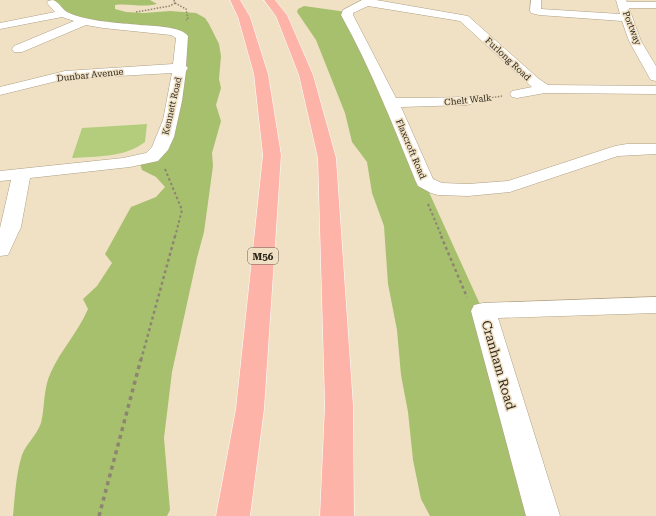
<svg xmlns="http://www.w3.org/2000/svg" width="656" height="516" font-family="'Roboto Serif',serif">
<rect width="100%" height="100%" fill="#f0e1c5"/>
<path fill="#b3cd7c" d="M147 124 145 142C124 158 97 156 72 158L82 128Z"/>
<g fill="#a6c06e">
<path d="M54 0H150L157 4C141 8 130 3 115 5V9L126 12 144 13 170 11 196 13 205 18 209 24 219 44 221 56 219 79 221 88 216 105 221 121 212 153 213 166 204 232 197 258 172 372 164 438 170 510 167 516H13C15 496 16 474 22 455 26 444 37 435 41 423 45 407 43 388 51 372 61 350 78 332 88 309L83 299 97 286 112 263 105 254 131 207 156 197 165 187 156 177 142 170 139 160 162 147 182 36 103 25 63 14 52 3Z"/>
<path d="M304 6 347 12 483 311 545 516H430L421 499 413 460 408 412 401 375 397 330 388 284 384 226 372 193 367 162 352 142 345 113 316 40 297 12 298 9Z"/>
</g>
<g fill="none" stroke-linecap="round" stroke-linejoin="round">
<defs>
<g id="minor">
<path d="M53 0C59 2 61 8 67 12 83 21 121 23 140 25 152 26 181 26 188 36L186 66 188 68 186 71 182 101 174 137 168 150 158 161 130 167 30 178 21 227 8 255 0 256V228L11 180 0 181V171L123 158 146 153 152 147 163 120 172 73 65 79 0 95V87L65 71 173 64 176 38 171 35 103 28 86 25 22 52H14L12 49 14 46 74 21 62 17 0 29V23L55 12 47 3 48 1Z"/>
<path d="M362 0H376L468 16 539 79 548 85 656 86V94L545 93 517 98 512 97 510 94 512 91 532 87 460 21 368 6 353 13V15L396 98H422L466 97 471 98 473 101 471 104 466 105 401 107 433 179 442 183 468 184 508 181 615 146 627 144H656V154L618 156 510 192 468 196 438 195 431 193 418 186 416 182C393 125 371 69 341 15L343 10Z"/>
<path d="M531 0H541V9L620 14 616 0H626L627 2H656V8H629L641 41 656 66V81L651 80 649 77 629 41 622 21 539 15 531 13 530 11Z"/>
<path d="M656 297V313L498 318 560 516H526L471 311 474 305 483 303Z"/>
</g>
<g id="highway">
<path d="M230 0H240L250 17 268 74 281 155 264 409 250 516H216L236 409 263 155 254 74 238 17Z"/>
<path d="M264 0H275L287 15 313 75 336 158 353 405 354 516H320L325 405 318 158 299 75 276 16Z"/>
</g>
</defs>
<use href="#minor" stroke="#aea085" stroke-width="1"/>
<use href="#highway" stroke="#fff" stroke-width="1"/>
<g stroke="#8e8471" stroke-width="1.5" stroke-dasharray="1.5 1.5" stroke-linecap="butt">
<path d="M175 3 186 9 188 19 186 20"/>
<path d="M136 12 170 6 175 3 174 0"/>
<path d="M483 99 502 96"/>
</g>
<g stroke="#8e8471" stroke-width="2" stroke-dasharray="2.5 2.5" stroke-linecap="butt">
<path d="M165 169 182 210 175 237"/>
<path d="M428 204 442 237"/>
</g>
<g stroke="#8e8471" stroke-width="2.5" stroke-dasharray="3 3" stroke-linecap="butt">
<path d="M441 236 467 297"/>
<path d="M141 360 175 236"/>
</g>
<path stroke="#8e8471" stroke-width="3.5" stroke-dasharray="4 4" stroke-linecap="butt" d="M99 516 141 359"/>
<use href="#minor" fill="#fff" fill-rule="evenodd"/>
<use href="#highway" fill="#feb3a8" fill-rule="evenodd"/>
</g>
<g text-anchor="middle" stroke-width="3" stroke-linejoin="round" paint-order="stroke">
<g font-size="9" fill="#2d271d" stroke="#f0e1c5">
<text transform="translate(632 28) rotate(69)" y="3">Portway</text>
<text transform="translate(508 59) rotate(43)" y="3">Furlong Road</text>
<text transform="translate(90 75) rotate(-6)" y="3">Dunbar Avenue</text>
<text transform="translate(468 100) rotate(-6)" y="3">Chelt Walk</text>
<text transform="translate(172 106) rotate(-77)" y="3">Kennett Road</text>
<text transform="translate(411 149) rotate(67)" y="3">Flaxcroft Road</text>
</g>
<rect fill="#f0e1c5" stroke="#685f4f" stroke-width="1" x="248" y="248" width="30" height="16" rx="3"/>
<g font-size="10" font-weight="bold" fill="#2d271d">
<text x="263" y="260">M56</text>
</g>
<g font-size="13" fill="#2d271d" stroke="#f0e1c5">
<text transform="translate(499 365) rotate(74)" y="5">Cranham Road</text>
</g>
</g>
</svg>
